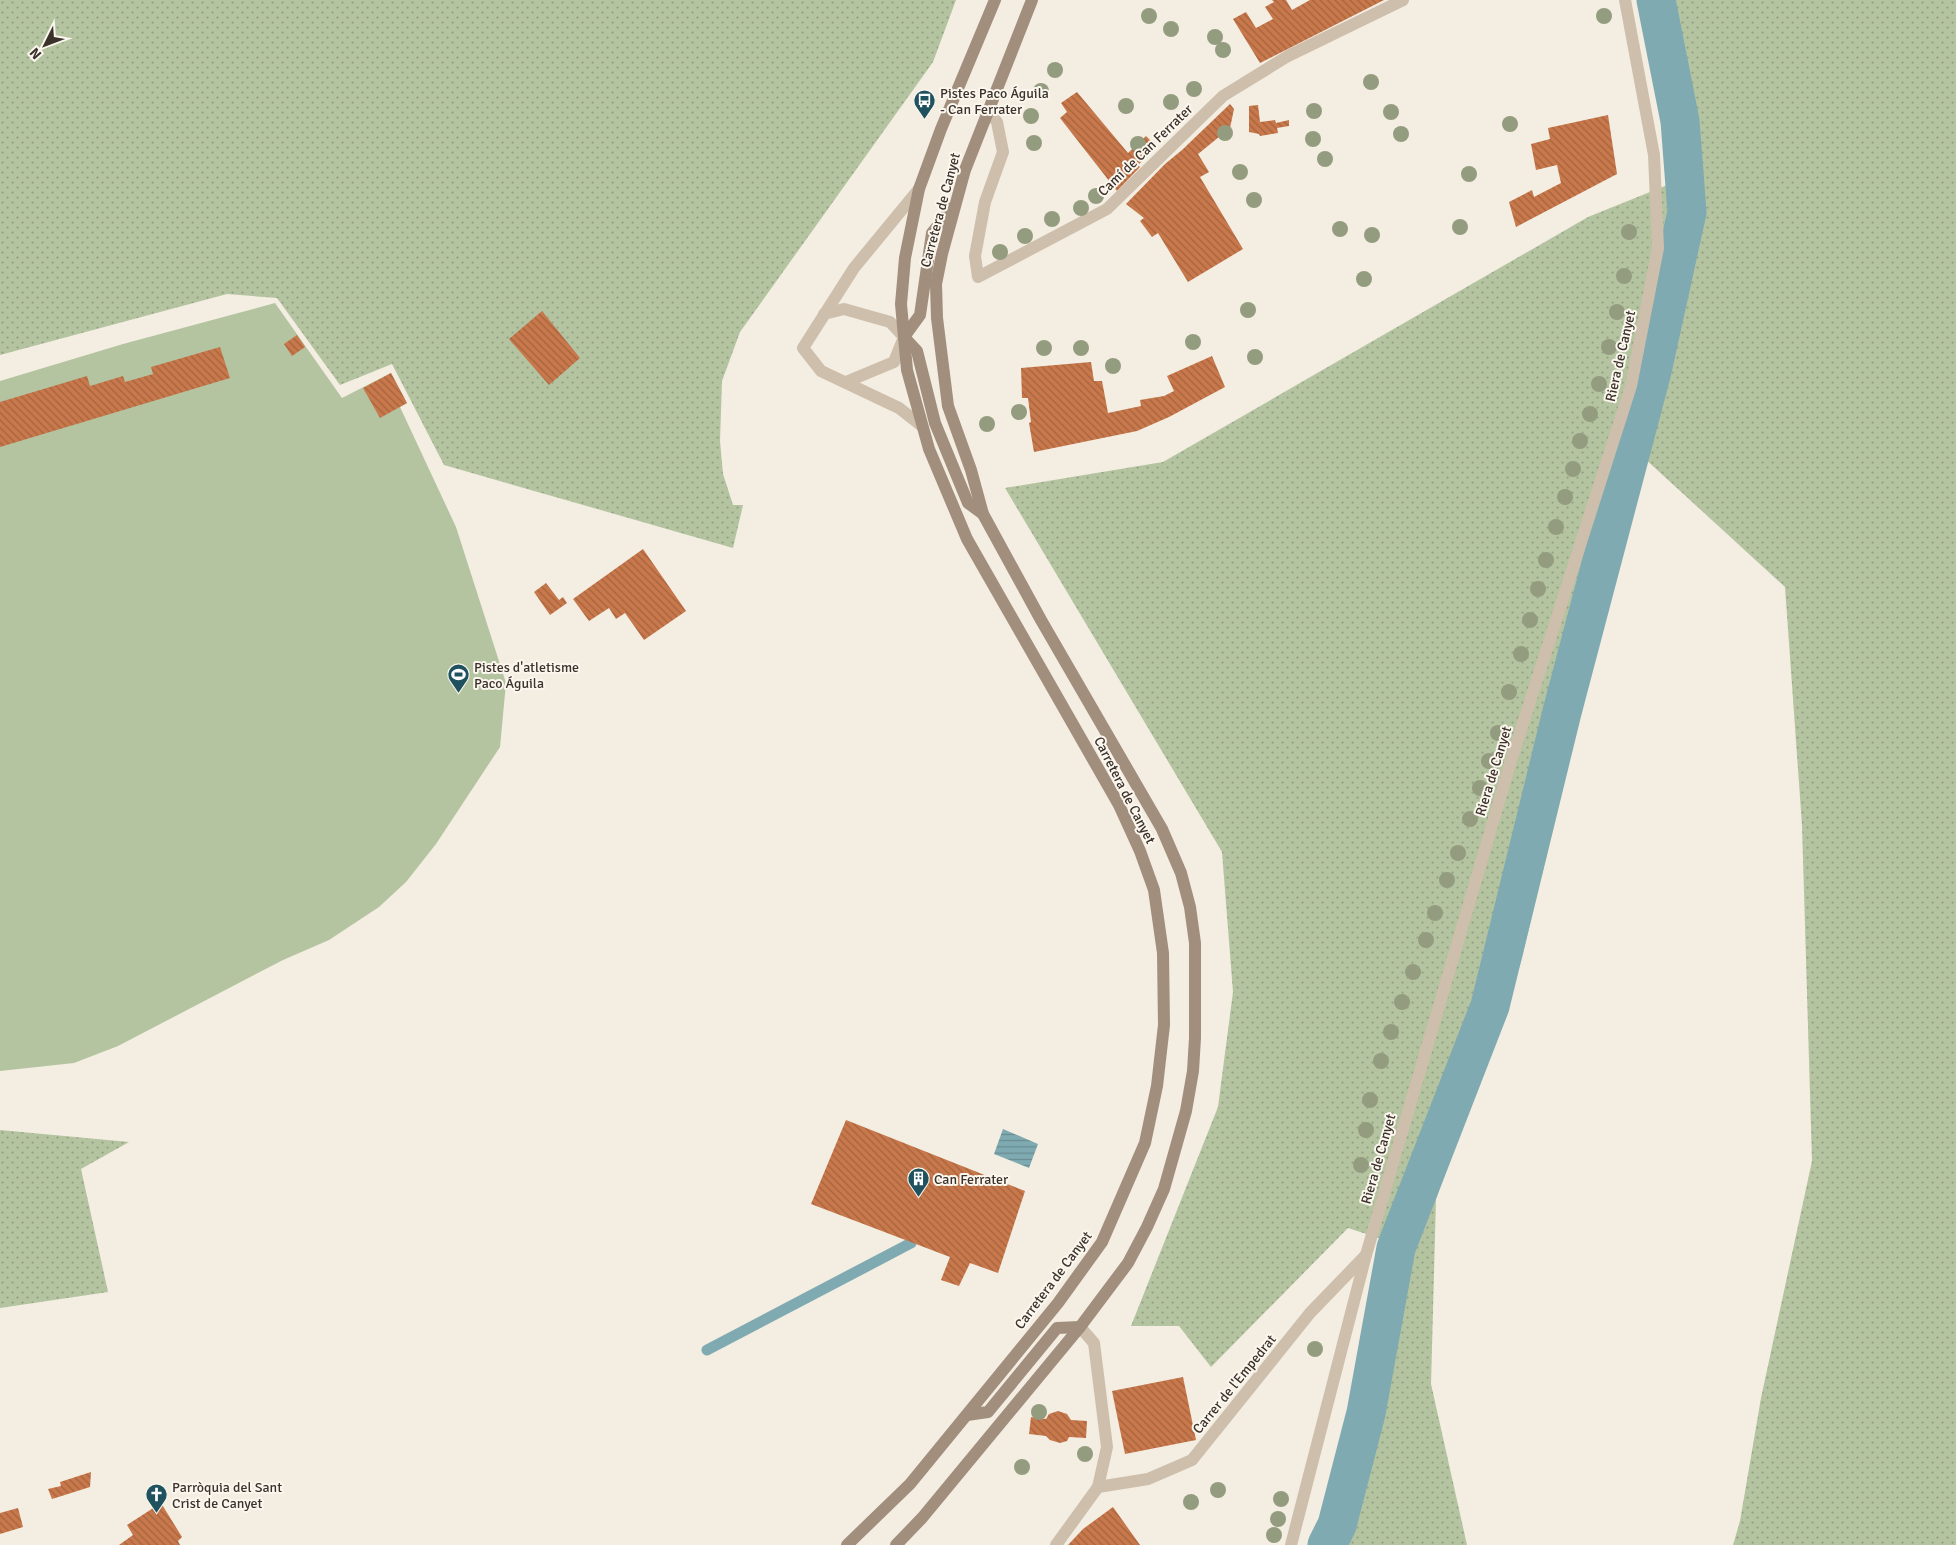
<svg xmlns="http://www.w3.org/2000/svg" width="1956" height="1545" font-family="Signika,sans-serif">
<defs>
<pattern id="grass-dots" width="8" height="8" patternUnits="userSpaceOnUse" patternTransform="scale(1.25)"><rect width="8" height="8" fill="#b4c4a0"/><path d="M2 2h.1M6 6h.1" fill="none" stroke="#94a083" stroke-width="1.8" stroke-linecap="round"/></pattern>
<pattern id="water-rules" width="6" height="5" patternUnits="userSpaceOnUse" patternTransform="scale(1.25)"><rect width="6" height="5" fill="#7faab2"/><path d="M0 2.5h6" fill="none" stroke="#698b91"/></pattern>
<pattern id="building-back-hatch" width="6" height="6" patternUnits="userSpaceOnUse" patternTransform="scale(1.25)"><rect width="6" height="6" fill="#c8784b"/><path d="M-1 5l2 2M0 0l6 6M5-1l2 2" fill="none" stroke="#a4633f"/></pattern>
</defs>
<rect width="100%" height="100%" fill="#f4ede1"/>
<g fill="url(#grass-dots)">
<path d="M0 0H956L933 62 740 332 722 381 720 441 723 474 733 505H743L733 548 444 465 392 364 340 385 277 298 227 294 0 355Z"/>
<path d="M1675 0H1956V1545H1733L1740 1521 1761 1398 1812 1161 1802 825 1785 587 1643 457 1521 962 1436 1199 1431 1384 1467 1545H1341L1400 1245 1348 1228 1211 1367 1179 1326H1131L1218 1107 1233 992 1222 852 1005 488 1163 462 1588 217 1702 171Z"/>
<path d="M0 1130 129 1142 81 1169 108 1292 0 1308Z"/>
</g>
<path fill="#b4c4a0" d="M275 303 342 398 391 373 407 403 400 407 456 527 506 683 500 747 436 844 406 882 379 907 329 940 283 960 118 1046 74 1063 0 1071V381L123 344Z"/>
<path fill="url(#water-rules)" d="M1003 1129 1038 1144 1029 1168 994 1154Z"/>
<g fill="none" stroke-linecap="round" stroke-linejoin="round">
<path stroke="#7faab2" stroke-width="11" d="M707 1350 911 1243"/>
<path stroke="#7faab2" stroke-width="39" d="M1327 1545 1337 1525 1366 1413 1396 1248 1490 1006 1562 712 1652 371 1687 212 1680 121 1656 0"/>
</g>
<g fill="url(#building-back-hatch)">
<path d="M1272 0H1286L1292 10 1310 0H1384L1260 63 1233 19 1246 12 1256 28 1273 19 1265 7 1274 2Z"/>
<path d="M1077 92 1128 153 1146 136 1157 147 1138 165 1140 167 1117 191 1060 118 1067 112 1061 103Z"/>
<path d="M1230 104 1234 109 1230 128 1198 154 1209 172 1200 177 1243 249 1188 282 1158 233 1152 237 1140 221 1144 218 1126 204 1165 164 1182 150Z"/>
<path d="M1258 105 1260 122 1275 120 1276 123 1289 120V126L1277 128 1278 133 1260 136 1259 134 1249 132V106Z"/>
<path d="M1608 115 1617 174 1516 227 1509 202 1532 190 1534 197 1561 183 1557 165 1536 170 1531 144 1550 139 1548 128Z"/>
<path d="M542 311 580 358 549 385 509 339Z"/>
<path d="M297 335 305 347 292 356 284 344Z"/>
<path d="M220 347 230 378 0 447V402L87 376 90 386 123 376 125 382 153 374 151 367Z"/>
<path d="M1212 356 1225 387 1169 417 1137 431 1034 452 1029 423 1031 422 1028 398H1022L1021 368 1091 362 1094 381H1102L1108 413 1141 406 1140 400 1164 396 1174 391 1167 376Z"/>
<path d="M391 373 407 403 380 418 363 388Z"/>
<path d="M643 549 686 611 644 640 625 613 616 619 609 608 589 621 573 599Z"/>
<path d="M546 583 559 600 563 597 567 603 550 615 534 592Z"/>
<path d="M846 1120 1025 1191 998 1273 970 1263 959 1286 941 1280 950 1257 811 1204Z"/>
<path d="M1183 1377 1196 1440 1125 1454 1112 1391Z"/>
<path d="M1058 1411 1067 1414 1071 1420 1087 1421 1086 1438 1069 1437 1067 1441 1060 1443 1050 1440 1046 1436 1029 1434 1031 1417 1046 1419 1049 1414Z"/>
<path d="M91 1472 90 1487 52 1499 48 1489 61 1486 60 1482Z"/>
<path d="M161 1503 182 1537 178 1541 180 1545H119L133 1535 127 1525Z"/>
<path d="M1113 1507 1140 1545H1068L1083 1529Z"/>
<path d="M18 1508 23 1527 0 1534V1513Z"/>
</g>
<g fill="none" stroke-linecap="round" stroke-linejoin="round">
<g stroke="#cdbfac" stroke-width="12">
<path d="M988 110 997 122 1003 152 985 202 975 256 978 277 1107 209 1223 96 1288 56 1403 0"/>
<path d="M919 189 854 268 803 348 821 371 899 408 922 426"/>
<path d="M824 314 844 309 890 322 904 337 894 362 846 382"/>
<path d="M1098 1487 1148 1479 1192 1460 1310 1313 1366 1255"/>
<path d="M1056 1545 1098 1487 1107 1447 1094 1343 1080 1327"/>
<path d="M1291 1545 1366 1255 1510 764 1631 386 1658 248 1654 155 1625 0"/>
</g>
<g stroke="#a18e7d" stroke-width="12">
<path d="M904 337 917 351 935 423 968 503 983 514"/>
<path d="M904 337 920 315 932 233 952 208"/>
<path d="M967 1415 988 1412 1057 1328 1080 1327"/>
<path d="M847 1545 910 1484 1058 1303 1102 1242 1145 1143 1157 1086 1164 1025 1163 953 1154 890 1140 851 1119 805 967 539 929 449 907 370 901 304 905 258 919 189 941 129 995 0"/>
<path d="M896 1545 922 1518 1080 1327 1128 1263 1147 1227 1164 1189 1186 1111 1193 1071 1195 1038V943L1190 907 1181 873 1162 829 1041 620 983 514 971 470 948 406 937 318 936 284 942 254 965 170 1032 0"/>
</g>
</g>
<g fill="#949c7f">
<circle cx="1149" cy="16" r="8"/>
<circle cx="1604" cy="16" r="8"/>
<circle cx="1171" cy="29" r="8"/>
<circle cx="1215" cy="37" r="8"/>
<circle cx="1223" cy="50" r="8"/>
<circle cx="1055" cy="70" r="8"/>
<circle cx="1371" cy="82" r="8"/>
<circle cx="1194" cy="89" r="8"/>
<circle cx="1041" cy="91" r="8"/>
<circle cx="1171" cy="102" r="8"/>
<circle cx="1126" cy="106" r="8"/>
<circle cx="1314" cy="111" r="8"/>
<circle cx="1391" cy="112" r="8"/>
<circle cx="1031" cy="116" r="8"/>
<circle cx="1510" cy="124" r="8"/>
<circle cx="1225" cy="133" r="8"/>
<circle cx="1401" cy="134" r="8"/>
<circle cx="1313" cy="139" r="8"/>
<circle cx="1034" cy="143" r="8"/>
<circle cx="1138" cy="144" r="8"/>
<circle cx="1325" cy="159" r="8"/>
<circle cx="1240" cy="172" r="8"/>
<circle cx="1469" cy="174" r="8"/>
<circle cx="1096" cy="196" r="8"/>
<circle cx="1254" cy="200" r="8"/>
<circle cx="1081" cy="208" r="8"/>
<circle cx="1052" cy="219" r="8"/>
<circle cx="1460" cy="227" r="8"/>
<circle cx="1340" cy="229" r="8"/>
<circle cx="1629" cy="232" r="8"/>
<circle cx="1372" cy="235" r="8"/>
<circle cx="1025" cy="236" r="8"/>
<circle cx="1000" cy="252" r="8"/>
<circle cx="1624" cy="276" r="8"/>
<circle cx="1364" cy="279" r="8"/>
<circle cx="1248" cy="310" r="8"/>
<circle cx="1617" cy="312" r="8"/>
<circle cx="1193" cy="342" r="8"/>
<circle cx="1609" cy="347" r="8"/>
<circle cx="1044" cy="348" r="8"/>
<circle cx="1081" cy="348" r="8"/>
<circle cx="1255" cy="357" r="8"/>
<circle cx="1113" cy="366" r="8"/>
<circle cx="1599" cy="384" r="8"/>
<circle cx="1019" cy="412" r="8"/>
<circle cx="1590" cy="414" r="8"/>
<circle cx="987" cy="424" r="8"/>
<circle cx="1580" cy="441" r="8"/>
<circle cx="1573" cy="469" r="8"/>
<circle cx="1565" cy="497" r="8"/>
<circle cx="1556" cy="527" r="8"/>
<circle cx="1546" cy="560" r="8"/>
<circle cx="1538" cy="589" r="8"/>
<circle cx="1530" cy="620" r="8"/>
<circle cx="1521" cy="654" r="8"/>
<circle cx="1509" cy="692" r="8"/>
<circle cx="1498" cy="733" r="8"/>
<circle cx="1489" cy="761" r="8"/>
<circle cx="1480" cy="788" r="8"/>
<circle cx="1470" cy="819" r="8"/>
<circle cx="1458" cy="853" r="8"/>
<circle cx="1447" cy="880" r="8"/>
<circle cx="1435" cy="913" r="8"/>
<circle cx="1426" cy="940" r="8"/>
<circle cx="1413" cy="972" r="8"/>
<circle cx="1402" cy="1002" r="8"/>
<circle cx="1391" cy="1032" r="8"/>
<circle cx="1381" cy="1061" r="8"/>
<circle cx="1370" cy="1100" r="8"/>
<circle cx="1366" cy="1130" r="8"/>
<circle cx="1361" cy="1165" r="8"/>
<circle cx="1315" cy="1349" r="8"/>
<circle cx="1039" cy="1412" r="8"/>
<circle cx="1085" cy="1454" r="8"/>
<circle cx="1022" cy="1467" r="8"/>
<circle cx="1218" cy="1490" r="8"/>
<circle cx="1281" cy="1499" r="8"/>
<circle cx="1191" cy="1502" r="8"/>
<circle cx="1278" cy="1519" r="8"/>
<circle cx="1274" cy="1535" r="8"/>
</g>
<defs>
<symbol id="bus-pin" viewBox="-11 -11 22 30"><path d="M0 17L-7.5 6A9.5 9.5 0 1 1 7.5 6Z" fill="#1f525e" stroke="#fbf7ee"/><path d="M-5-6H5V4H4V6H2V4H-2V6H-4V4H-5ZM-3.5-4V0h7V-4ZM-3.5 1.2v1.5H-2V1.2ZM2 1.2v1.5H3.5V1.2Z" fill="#fff"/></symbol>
<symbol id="stadium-pin" viewBox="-11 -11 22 30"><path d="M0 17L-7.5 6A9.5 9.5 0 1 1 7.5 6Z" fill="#1f525e" stroke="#fbf7ee"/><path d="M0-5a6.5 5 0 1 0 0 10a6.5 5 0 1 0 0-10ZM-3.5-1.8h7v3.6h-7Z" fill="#fff"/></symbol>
<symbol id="building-pin" viewBox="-11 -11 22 30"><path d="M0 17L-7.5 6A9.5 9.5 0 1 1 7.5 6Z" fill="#1f525e" stroke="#fbf7ee"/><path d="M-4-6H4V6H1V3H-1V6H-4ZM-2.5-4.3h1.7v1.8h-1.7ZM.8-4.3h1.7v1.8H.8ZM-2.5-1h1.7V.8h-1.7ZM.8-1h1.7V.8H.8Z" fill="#fff"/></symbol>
<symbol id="church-pin" viewBox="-11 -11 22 30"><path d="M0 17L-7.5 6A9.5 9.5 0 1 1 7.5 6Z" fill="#1f525e" stroke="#fbf7ee"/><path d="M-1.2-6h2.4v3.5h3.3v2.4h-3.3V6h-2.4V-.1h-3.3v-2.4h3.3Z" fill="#fff"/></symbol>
</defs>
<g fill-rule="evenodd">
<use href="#bus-pin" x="912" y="88" width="25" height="34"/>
<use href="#stadium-pin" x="446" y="662" width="25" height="34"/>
<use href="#building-pin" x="906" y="1166" width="25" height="34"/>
<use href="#church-pin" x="144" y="1482" width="25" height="34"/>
</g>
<g text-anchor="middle" stroke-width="4" stroke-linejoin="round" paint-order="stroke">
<g font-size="14" fill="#3b322b" stroke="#fbf7ee" text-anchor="start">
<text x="940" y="98">Pistes Paco Águila<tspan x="940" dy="16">- Can Ferrater</tspan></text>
<text x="474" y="672">Pistes d'atletisme<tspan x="474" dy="16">Paco Águila</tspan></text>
<text x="934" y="1184">Can Ferrater</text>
<text x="172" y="1492">Parròquia del Sant<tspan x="172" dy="16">Crist de Canyet</tspan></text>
</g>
<g font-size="14" fill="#3b322b" stroke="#fbf7ee">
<text transform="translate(1145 150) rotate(-44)" y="5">Camí de Can Ferrater</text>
<text transform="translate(940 210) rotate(-75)" y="5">Carretera de Canyet</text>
<text transform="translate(1620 356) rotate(-77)" y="5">Riera de Canyet</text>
<text transform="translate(1493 771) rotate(-73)" y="5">Riera de Canyet</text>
<text transform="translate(1125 790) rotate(63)" y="5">Carretera de Canyet</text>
<text transform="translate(1378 1159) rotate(-74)" y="5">Riera de Canyet</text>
<text transform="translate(1053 1280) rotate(-53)" y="5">Carretera de Canyet</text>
<text transform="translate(1234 1384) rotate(-51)" y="5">Carrer de l'Empedrat</text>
</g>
</g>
<g transform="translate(45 45) rotate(228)" stroke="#fbf7ee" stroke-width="4" paint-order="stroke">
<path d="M0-4L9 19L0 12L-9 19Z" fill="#3b322b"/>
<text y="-8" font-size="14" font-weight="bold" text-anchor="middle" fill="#3b322b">N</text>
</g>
</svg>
